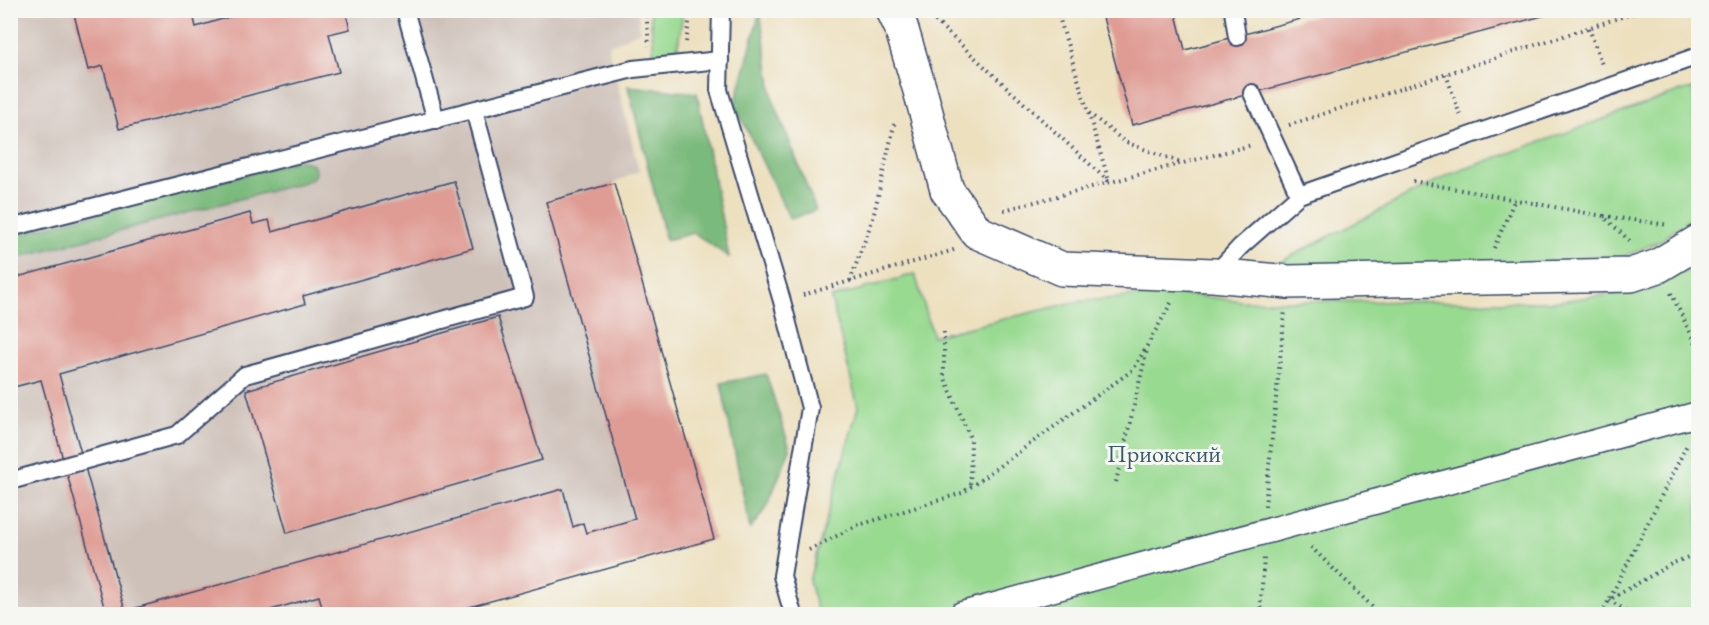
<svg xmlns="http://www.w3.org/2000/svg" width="1709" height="625" font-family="'EB Garamond',serif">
<rect width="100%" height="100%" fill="#f6f6f2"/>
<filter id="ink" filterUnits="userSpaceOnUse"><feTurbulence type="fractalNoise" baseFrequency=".0167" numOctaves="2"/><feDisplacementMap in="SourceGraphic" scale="12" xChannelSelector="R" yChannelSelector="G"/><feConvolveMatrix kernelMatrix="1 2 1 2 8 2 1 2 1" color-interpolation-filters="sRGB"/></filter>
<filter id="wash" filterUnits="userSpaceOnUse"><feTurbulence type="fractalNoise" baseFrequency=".008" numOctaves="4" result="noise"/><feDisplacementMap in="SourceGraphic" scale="24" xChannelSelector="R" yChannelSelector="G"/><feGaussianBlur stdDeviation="1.35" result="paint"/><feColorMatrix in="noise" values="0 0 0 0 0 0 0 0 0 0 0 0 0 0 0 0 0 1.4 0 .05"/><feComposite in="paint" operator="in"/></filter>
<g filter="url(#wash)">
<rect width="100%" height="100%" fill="#ede0bf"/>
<path fill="#cec1b9" d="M10 11H638L640 31 608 46 639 171 614 183 714 539 444 614H11Z"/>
<g fill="#99da91" stroke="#5a8478" stroke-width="1.5">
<path d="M650 11H683L677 52 654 56Z"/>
<path d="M1687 89H1693L1698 213 1660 241 1616 260 1279 271 1278 263 1448 175Z"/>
<path d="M1698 265V614H818L809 581 858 407 831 298 915 274 933 336 1075 302 1170 293 1242 301 1551 302 1651 289Z"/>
</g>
<g fill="#7aba7b" stroke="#4a746c" stroke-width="1.5">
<path d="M760 11 773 99 816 210 790 219 735 105Z"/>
<path d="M628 86 697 93 729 257 694 233 666 240Z"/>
<path d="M300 160 313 164 316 173 311 179 301 183 11 259V236Z"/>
<path d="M766 374 790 449 766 509 750 529 721 383Z"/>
</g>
<g id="blocks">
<g fill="#df9c94">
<path d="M73 10H192L196 27 252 10H345L350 29 329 34 339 72 119 129 103 66 88 70Z"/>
<path d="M1101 10H1175L1185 50 1334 10 1561 11 1132 125Z"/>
<path d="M454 181 473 248 303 296 305 304 59 374 125 611 563 489 573 527 583 523 586 533 635 519 546 202 614 183 714 539 444 614H324L319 596 257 614H106L41 380 10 388V279L250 213 253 224 269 220 272 232Z"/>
<path d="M498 317 542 460 287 533 246 390Z"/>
</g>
</g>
</g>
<g filter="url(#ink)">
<use href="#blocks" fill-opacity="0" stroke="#3a4a6d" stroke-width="1.5"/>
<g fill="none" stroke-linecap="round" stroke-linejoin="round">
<defs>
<g id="service">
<path d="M405 10 436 120"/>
<path d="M721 10 719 90 782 301 810 408 782 576 793 614"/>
<path d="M1233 11 1237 37"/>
<path d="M1299 195 1698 56"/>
<path d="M10 228 633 69 720 60"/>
<path d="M1214 275 1240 247 1299 195 1252 93"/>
<path d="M10 481 177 435 245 375 525 297 474 110"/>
</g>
<path id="pedestrian" d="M962 614 1698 414"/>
<path id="minor" d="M893 10 901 27 921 94 947 190 977 232 1062 269 1213 275 1288 282 1631 275 1658 266 1698 242"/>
</defs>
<use href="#service" stroke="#3a4a6d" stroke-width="20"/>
<use href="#pedestrian" stroke="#3a4a6d" stroke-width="27"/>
<use href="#minor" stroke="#3a4a6d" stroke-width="36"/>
<g stroke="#3a4a6d" stroke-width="4" stroke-dasharray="1.5 4.5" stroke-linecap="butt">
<path d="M646 10 649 46"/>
<path d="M1057 10 1109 181"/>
<path d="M931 17 1109 182"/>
<path d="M1589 28 1602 65"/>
<path d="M686 42 691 10"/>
<path d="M1446 74 1460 115"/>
<path d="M1089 113 1125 142 1182 163"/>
<path d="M1289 125 1643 10"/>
<path d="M1413 181 1603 216 1632 243"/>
<path d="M1004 210 1252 145"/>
<path d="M1604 216 1668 225"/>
<path d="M1494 248 1515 199"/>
<path d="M850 281 873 218 895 121"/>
<path d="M1671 293 1698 349"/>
<path d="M803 295 954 250"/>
<path d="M944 332V376L971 440 970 486"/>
<path d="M1116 482 1147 350"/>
<path d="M1265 506 1285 310"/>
<path d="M1311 547 1380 614"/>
<path d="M809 550 856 526 962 493 1134 369 1171 303"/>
<path d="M1260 614 1264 558"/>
<path d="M1602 614 1688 443"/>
<path d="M1631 614 1609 600 1671 564 1698 553"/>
<path d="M1691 614 1698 608"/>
</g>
<use href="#service" stroke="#fff" stroke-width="16"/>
<use href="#pedestrian" stroke="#fff" stroke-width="24"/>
<use href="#minor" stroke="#fff" stroke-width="33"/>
</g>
</g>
<g text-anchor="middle" stroke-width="6" stroke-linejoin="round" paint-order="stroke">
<g font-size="24" fill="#3a5a6b" stroke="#f6f6f2">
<text x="1164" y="462">Приокский</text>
</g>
</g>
<rect width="1709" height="625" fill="none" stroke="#f6f6f2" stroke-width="36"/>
</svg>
